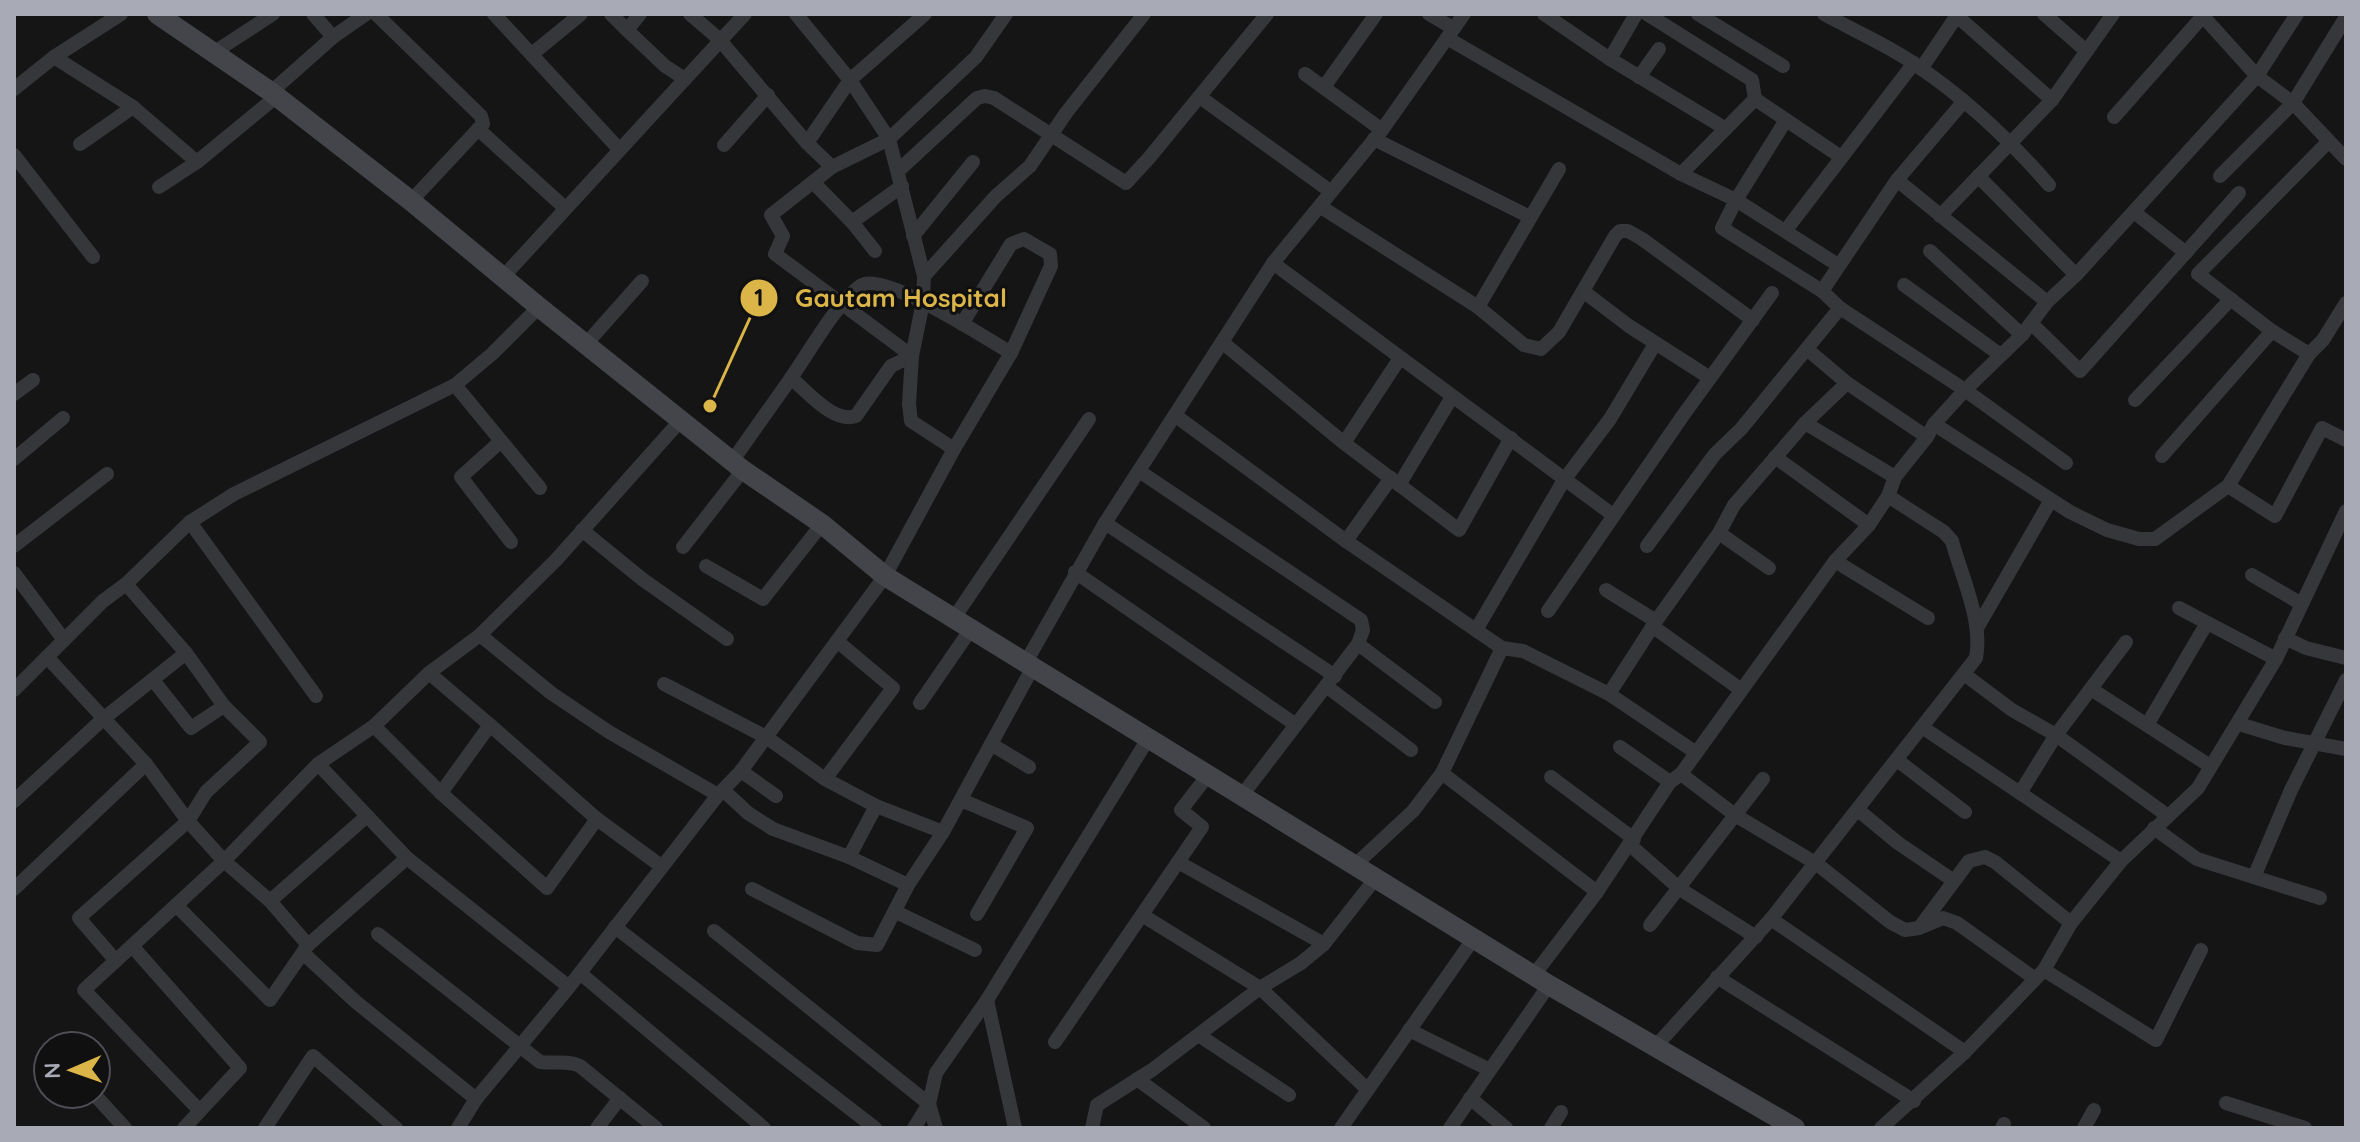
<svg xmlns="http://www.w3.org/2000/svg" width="2360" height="1142" font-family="Quicksand,sans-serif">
<rect width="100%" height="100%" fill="#151516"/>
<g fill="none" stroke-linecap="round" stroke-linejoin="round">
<g stroke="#36373b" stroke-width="14">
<path d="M313 14 333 37"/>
<path d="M376 14 481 116 483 124 411 201"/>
<path d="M494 14 619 149"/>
<path d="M611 14 627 30"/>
<path d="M690 14 719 39 807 143 850 80 889 139 924 276 923 302 912 356 891 366 856 416C834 424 807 391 791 378L733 460"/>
<path d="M796 14 850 80 925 14"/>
<path d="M1429 14 1453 28"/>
<path d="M1544 14 1610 59"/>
<path d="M1636 14 1610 59 1726 129"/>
<path d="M1647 14 1752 80 1755 99 1681 174 1736 200 1838 265"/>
<path d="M1698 14 1783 66"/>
<path d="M1824 14C1854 31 1888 45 1916 65 1966 99 2009 139 2049 185"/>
<path d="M2044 14 2085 50"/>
<path d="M2297 14 2257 76 2293 103 2346 159"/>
<path d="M1957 16 2052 100"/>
<path d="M1447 38 1681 174"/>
<path d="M213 53 273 14"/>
<path d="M532 54 581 14"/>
<path d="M54 57 133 107 197 162"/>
<path d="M1921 69 1958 14"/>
<path d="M1305 74 1382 130"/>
<path d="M1639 77 1659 49"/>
<path d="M685 79 745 14"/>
<path d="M1324 87 1376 14"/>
<path d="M14 89 54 57 121 14"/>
<path d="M271 92 333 37 366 14"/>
<path d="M1200 97 1330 191"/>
<path d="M1755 99 1841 157"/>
<path d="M2114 117 2203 16"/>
<path d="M1786 120 1736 200 1722 228 1822 291"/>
<path d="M478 129 565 208"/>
<path d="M1374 139 1530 217"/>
<path d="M807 143 832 167"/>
<path d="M80 144 133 107"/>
<path d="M724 145 768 95"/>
<path d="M14 155 93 257"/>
<path d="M1559 169 1478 307 1524 345 1541 349 1559 332 1615 236 1620 231H1628L1642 239 1753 320"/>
<path d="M898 171 977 98 985 96 994 98 1126 183 1149 158 1267 14"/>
<path d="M1978 176 2076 275"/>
<path d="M2220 176 2293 103 2346 17"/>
<path d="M1897 180 2047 302"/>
<path d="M813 182 852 222"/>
<path d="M159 187 197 162 277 96"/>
<path d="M1321 207 1478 307"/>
<path d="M2134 212 2186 253"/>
<path d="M1940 216 2052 100 2113 14"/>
<path d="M1786 230 1914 63"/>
<path d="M913 236 973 162"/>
<path d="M875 251 852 222 902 186"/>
<path d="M1930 251 2022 335"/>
<path d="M1273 263 1613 515"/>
<path d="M924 276 996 196 1030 166 1066 113 1144 14"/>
<path d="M503 277 685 79 665 66 627 30 640 14"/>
<path d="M1904 285 1999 354"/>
<path d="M1583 291 1629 326 1710 378"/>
<path d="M962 324 1011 244 1024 239 1050 254 1051 266 1011 353"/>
<path d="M2032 324 2080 371 2239 193"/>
<path d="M1222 342 1344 443 1459 530 1511 438"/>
<path d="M586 344 642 281"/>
<path d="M1808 350 1847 383 1927 437"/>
<path d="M2309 354 2272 331 2198 274 2328 142"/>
<path d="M455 385 540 488"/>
<path d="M14 394 33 380"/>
<path d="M2135 400 2231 299"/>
<path d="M1176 416 1346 541 1502 648 1442 773 1413 811 1355 865"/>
<path d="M1805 423 1895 477"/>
<path d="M1934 424 2070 512 2107 530 2139 539H2155L2228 486 2309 354 2323 340 2346 303"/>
<path d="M501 441 461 477 511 542"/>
<path d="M1344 443 1400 358"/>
<path d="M954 449 911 421 909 404 912 356 775 254 783 236 771 215 832 167 889 139 976 57 1006 14"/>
<path d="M2162 456 2272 331"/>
<path d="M1775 457 1869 525"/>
<path d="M14 459 63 418"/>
<path d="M2066 463 1965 390 2022 335 2047 302 2076 275 2257 76 2201 14"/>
<path d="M1139 471 1361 620 1363 630 1358 644 1243 794"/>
<path d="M1399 485 1452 397"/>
<path d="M2228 486 2275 516 2322 428 2346 440"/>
<path d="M190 522 316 696"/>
<path d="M1105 523 1335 676"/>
<path d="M582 530 642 579 727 639"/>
<path d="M1719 533 1769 568"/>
<path d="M1346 541 1391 478"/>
<path d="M14 546 107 474"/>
<path d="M1647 546 1715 454 1741 429 1840 308"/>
<path d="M683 547 743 470"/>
<path d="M1835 561 1928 618"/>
<path d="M706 566 763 599 822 524"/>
<path d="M1075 572 1296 725"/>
<path d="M14 573 64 640"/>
<path d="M2252 575 2300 603"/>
<path d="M126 584 186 653 224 706 260 742 206 792 188 821 224 861 270 901 308 945"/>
<path d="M1606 590 1656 621"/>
<path d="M2179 608 2276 659"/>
<path d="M1548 611 1684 414 1772 293"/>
<path d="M954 618 1089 419"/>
<path d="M1652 626 1740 689"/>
<path d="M1977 628 2051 500"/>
<path d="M1476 630 1564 480 1610 419 1655 344"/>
<path d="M480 635 551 693 609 732 718 795"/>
<path d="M2285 638 2306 648 2346 658"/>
<path d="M837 641 893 688 825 779 876 806"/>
<path d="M1358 644 1435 702"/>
<path d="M1502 648 1523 651 1609 694"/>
<path d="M47 657 146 764 188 821 79 918 116 961"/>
<path d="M1026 662 1105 523 1273 263 1382 130 1464 14"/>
<path d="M429 673 490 725"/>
<path d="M1964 674 2012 710 2056 735 2168 816"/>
<path d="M153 680 191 728 224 706"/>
<path d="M664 684 766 737 825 779"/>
<path d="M1326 686 1411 750"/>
<path d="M2091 689 2210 766"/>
<path d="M14 690 103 601 126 584 190 522 234 494 455 385 492 354 539 307"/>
<path d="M920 703 971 629"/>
<path d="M2239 724 2285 738 2346 749"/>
<path d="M2147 725 2207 623"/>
<path d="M374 726 441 793 547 888 597 819"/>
<path d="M1922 727 2020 793"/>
<path d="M991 744 1029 767"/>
<path d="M1620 747 1670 782"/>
<path d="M1695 752 1609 694 1656 621 1719 533 1734 505 1805 423 1847 383"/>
<path d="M1897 760 1965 812"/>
<path d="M318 764 374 726 429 673 480 635 556 560 681 420"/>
<path d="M741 771 776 796"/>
<path d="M1442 773 1597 892"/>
<path d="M1681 774 1735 815 1817 864 1890 922 1905 930 1919 928 1943 918 1957 923 2034 978"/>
<path d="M1551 777 1634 839"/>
<path d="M723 790 748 813 773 829 849 857 908 885"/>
<path d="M441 793 490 725 597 819 661 866"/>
<path d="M961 800 1027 828 977 914"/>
<path d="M14 801 103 719 186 653"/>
<path d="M1858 810 1898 843 1954 881"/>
<path d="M2154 828 2197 859 2320 898"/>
<path d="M1630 845 1680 889 1756 937"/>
<path d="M849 857 876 806 943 832"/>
<path d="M2121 861 2020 793 2056 735 2126 642"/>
<path d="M1178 862 1324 944"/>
<path d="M2254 877 2291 790 2346 680"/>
<path d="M14 889 146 764"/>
<path d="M752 889 857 943 877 945 908 885 943 832 1033 667"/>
<path d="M270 901 367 816"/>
<path d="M176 905 270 1000 308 945 407 858"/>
<path d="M896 912 975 950"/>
<path d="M1142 915 1260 988 1367 1089"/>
<path d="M1771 919 1965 1052"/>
<path d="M1650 925 1763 779"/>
<path d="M615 927 875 1128"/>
<path d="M1920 927 1969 861 1985 857 1995 862 2071 923"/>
<path d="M714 931 929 1104 936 1128"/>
<path d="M378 934 540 1062C554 1064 567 1060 580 1066L656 1128"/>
<path d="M132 946 240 1068 184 1128"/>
<path d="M303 953 356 1002 476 1099"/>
<path d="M2044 970 2156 1040 2201 950"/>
<path d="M580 973 764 1128"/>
<path d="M1534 975 1597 892 1670 782 1681 774 1835 561 1869 525 1888 496 1895 477 1927 437 1934 424 1965 390 1840 308 1822 291 1897 180 1964 101"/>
<path d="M1717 977 1914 1101"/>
<path d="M987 1000 1015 1128"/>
<path d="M1409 1030 1488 1069"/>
<path d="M1200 1036 1289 1095"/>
<path d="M1055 1042 1202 827 1181 810 1208 775"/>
<path d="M1655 1047 1771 919 1976 658C1983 621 1962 578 1952 541L1944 532 1888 496"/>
<path d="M1137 1079 1204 1128"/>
<path d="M94 1094 125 1128"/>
<path d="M1470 1098 1506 1128"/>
<path d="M2226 1103 2305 1128"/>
<path d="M200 1111 84 990 224 861 318 764 407 858 569 987"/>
<path d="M265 1128 313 1056 396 1128"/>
<path d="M458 1128 476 1099 569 987 718 795 741 771 885 576 954 449 1011 353C987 339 885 272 862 285 838 300 808 354 791 378"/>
<path d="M597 1128 620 1098"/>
<path d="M914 1128 929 1104 936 1073 987 1000 1148 739"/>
<path d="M1092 1128 1097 1105 1152 1070 1260 988 1301 963 1324 944 1375 879"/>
<path d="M1341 1128 1474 938"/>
<path d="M1450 1128 1549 985"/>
<path d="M1551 1128 1561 1112"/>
<path d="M1881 1128 1965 1052 2044 970 2071 923 2121 861 2198 788 2276 659 2346 511"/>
<path d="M2002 1128 2004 1124"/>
<path d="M2084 1128 2094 1110"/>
</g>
<path stroke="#44454a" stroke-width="20" d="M157 14 271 92 411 201 539 307 743 470 822 524 885 576 1549 985 1795 1128"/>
</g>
<path fill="none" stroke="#dbb548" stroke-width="3" d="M710 406L759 298"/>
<g fill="#dbb548" stroke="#101011" stroke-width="3">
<circle cx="710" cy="406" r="8"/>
<circle cx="759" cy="298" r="20"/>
</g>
<g font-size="24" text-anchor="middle" font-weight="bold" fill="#111">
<text x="759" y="306">1</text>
</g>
<g font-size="26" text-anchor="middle" font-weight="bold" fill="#dbb548" stroke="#101011" stroke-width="6" stroke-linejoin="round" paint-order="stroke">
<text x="901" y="307">Gautam Hospital</text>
</g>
<rect width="2360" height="1142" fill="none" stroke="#a8abb5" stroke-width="32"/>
<g transform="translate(72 1070) rotate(268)"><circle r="38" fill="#101011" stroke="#4d4e53" stroke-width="2"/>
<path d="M0-6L14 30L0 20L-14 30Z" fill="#dbb548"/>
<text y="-12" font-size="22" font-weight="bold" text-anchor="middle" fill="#a8abb5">N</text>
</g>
</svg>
